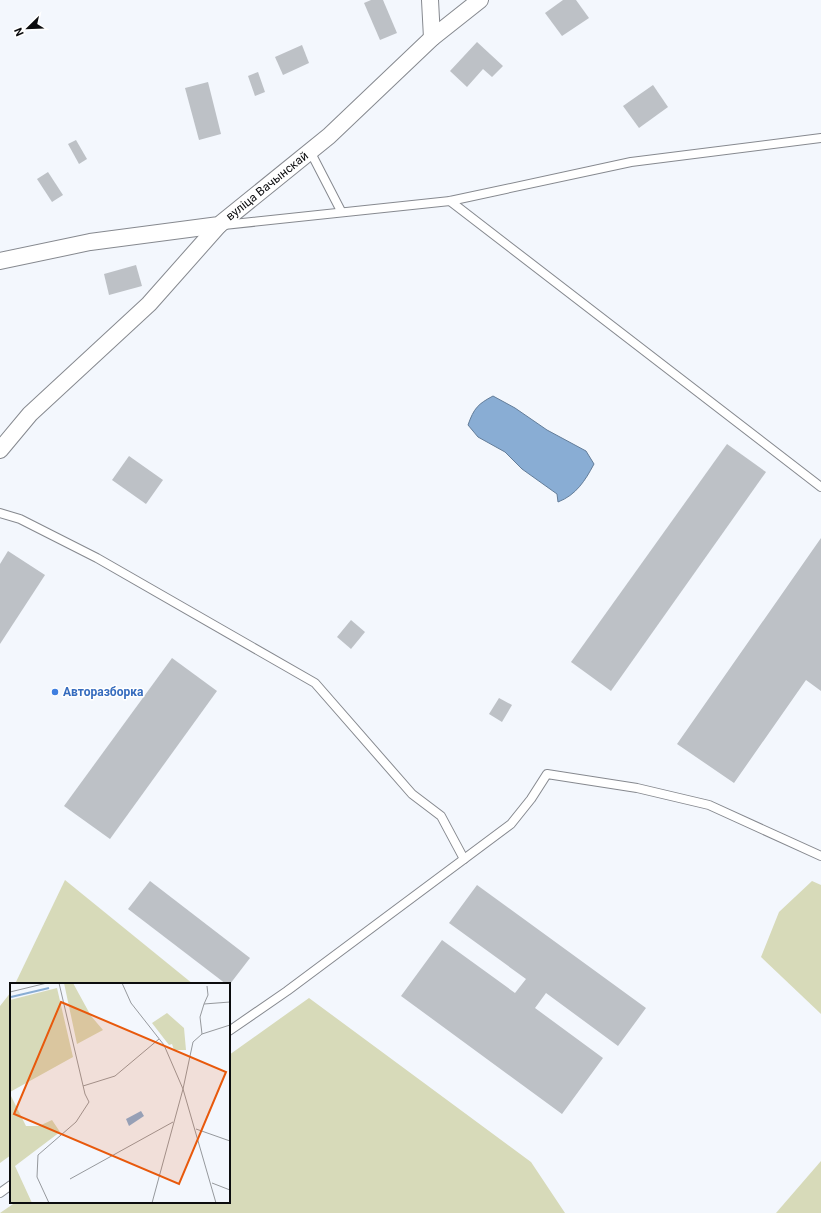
<svg xmlns="http://www.w3.org/2000/svg" width="821" height="1213" font-family="Roboto,sans-serif">
<rect width="100%" height="100%" fill="#f3f7fd"/>
<g fill="#d7dab9">
<path d="M65 880 193 984H15Z"/>
<path d="M812 881 821 885V1014L761 957 779 912Z"/>
<path d="M11 992V1155L0 1163V1006Z"/>
<path d="M309 998 531 1162 565 1213H0L16 1202H229V1055Z"/>
<path d="M821 1161V1213H776Z"/>
</g>
<path fill="#89add4" stroke="#637d99" d="M493 396 515 408 547 430 586 451 594 464C585 481 576 495 558 502L557 494 522 469 505 452 478 437 468 425C474 408 478 404 493 396Z"/>
<g fill="#bdc1c6">
<path d="M371 0H383L397 33 380 40 364 3Z"/>
<path d="M563 0H576L589 18 562 36 545 13Z"/>
<path d="M477 42 503 66 492 77 483 69 467 87 450 71Z"/>
<path d="M302 45 309 63 283 75 275 57Z"/>
<path d="M258 72 265 92 255 96 248 76Z"/>
<path d="M208 82 221 134 199 140 185 88Z"/>
<path d="M653 85 668 107 639 128 623 106Z"/>
<path d="M76 140 87 159 79 164 68 144Z"/>
<path d="M48 172 63 195 52 202 37 179Z"/>
<path d="M136 265 142 286 109 295 104 274Z"/>
<path d="M727 444 766 472 611 691 571 662Z"/>
<path d="M129 456 163 480 146 504 112 480Z"/>
<path d="M821 538V691L806 680 734 783 677 744Z"/>
<path d="M8 551 45 575 0 644V564Z"/>
<path d="M351 620 365 632 351 649 337 637Z"/>
<path d="M172 658 217 691 110 839 64 806Z"/>
<path d="M499 698 512 705 502 722 489 714Z"/>
<path d="M150 881 250 958 230 984H226L128 909Z"/>
<path d="M477 885 646 1008 618 1046 546 993 535 1008 603 1058 562 1114 401 996 442 940 515 993 526 979 449 923Z"/>
</g>
<g fill="none" stroke-linecap="round" stroke-linejoin="round">
<defs>
<g id="lane">
<path d="M310 151 341 211"/>
<path d="M450 201 821 487"/>
<path d="M224 225 450 201 631 162 821 138"/>
<path d="M0 513 20 519 97 558 315 683 412 794 441 816 464 859"/>
<path d="M229 1031 287 991 511 824 531 799 547 774 637 788 709 805 821 856"/>
<path d="M0 1193 11 1185"/>
</g>
<g id="street">
<path d="M430 0 432 38"/>
<path d="M0 261 90 242 219 225 329 136 432 38 480 0"/>
<path d="M0 450 30 414 149 304 219 225"/>
</g>
</defs>
<use href="#lane" stroke="#86898f" stroke-width="10"/>
<use href="#street" stroke="#86898f" stroke-width="18"/>
<use href="#lane" stroke="#fff" stroke-width="8"/>
<use href="#street" stroke="#fff" stroke-width="16"/>
</g>
<circle fill="#3f7fe0" stroke="#fff" stroke-width="1.5" cx="55" cy="692" r="4"/>
<g text-anchor="middle" stroke-width="3" stroke-linejoin="round" paint-order="stroke">
<g font-size="12" fill="#0b0c0e" stroke="#fff">
<text transform="translate(267 186) rotate(-39)" y="4">вуліца Вачынскай</text>
</g>
<g font-size="12" font-weight="bold" fill="#366cbe" stroke="#fff" text-anchor="start">
<text x="63" y="696">Авторазборка</text>
</g>
</g>
<g transform="translate(10 983)">
<rect width="220" height="220" fill="#f3f7fd"/>
<path d="M54 0H63L81 33 93 47 67 61ZM47 5 63 74 0 109V17ZM157 30 174 45 176 67H164L162 61 159 62 142 40ZM0 111 16 143H29L42 137 50 149 5 183 22 220H0Z" fill="#d7dab9"/>
<path d="M131 128 134 133 119 143 116 136Z" fill="#89add4"/>
<path fill="none" stroke="#89add4" stroke-width="2" d="M1 14 39 5"/>
<path fill="none" stroke="#96999d" stroke-width="1" d="M112 0 121 20 154 62 173 106 142 220M197 3 198 12 194 21 220 19M0 9 37 0M192 51 190 34 194 21M73 103 105 93 149 56M186 146 220 158M60 196 163 139M202 200 220 207M39 220 27 194 28 172 66 139 79 119 75 111 49 0M206 220 173 106 183 59 192 51 220 42"/>
<path fill="#e8590c" fill-opacity="0.15" stroke="#e8590c" stroke-width="2" d="M51 19 216 89 169 201 4 131Z"/>
<rect width="220" height="220" fill="none" stroke="#0b0c0e" stroke-width="2"/>
</g>
<g transform="translate(28 28) rotate(247)" stroke="#ffffff" stroke-width="3" paint-order="stroke">
<path d="M0-3L7 15L0 10L-7 15Z" fill="#0b0c0e"/>
<text y="-6" font-size="11" font-weight="bold" text-anchor="middle" fill="#0b0c0e">N</text>
</g>
</svg>
